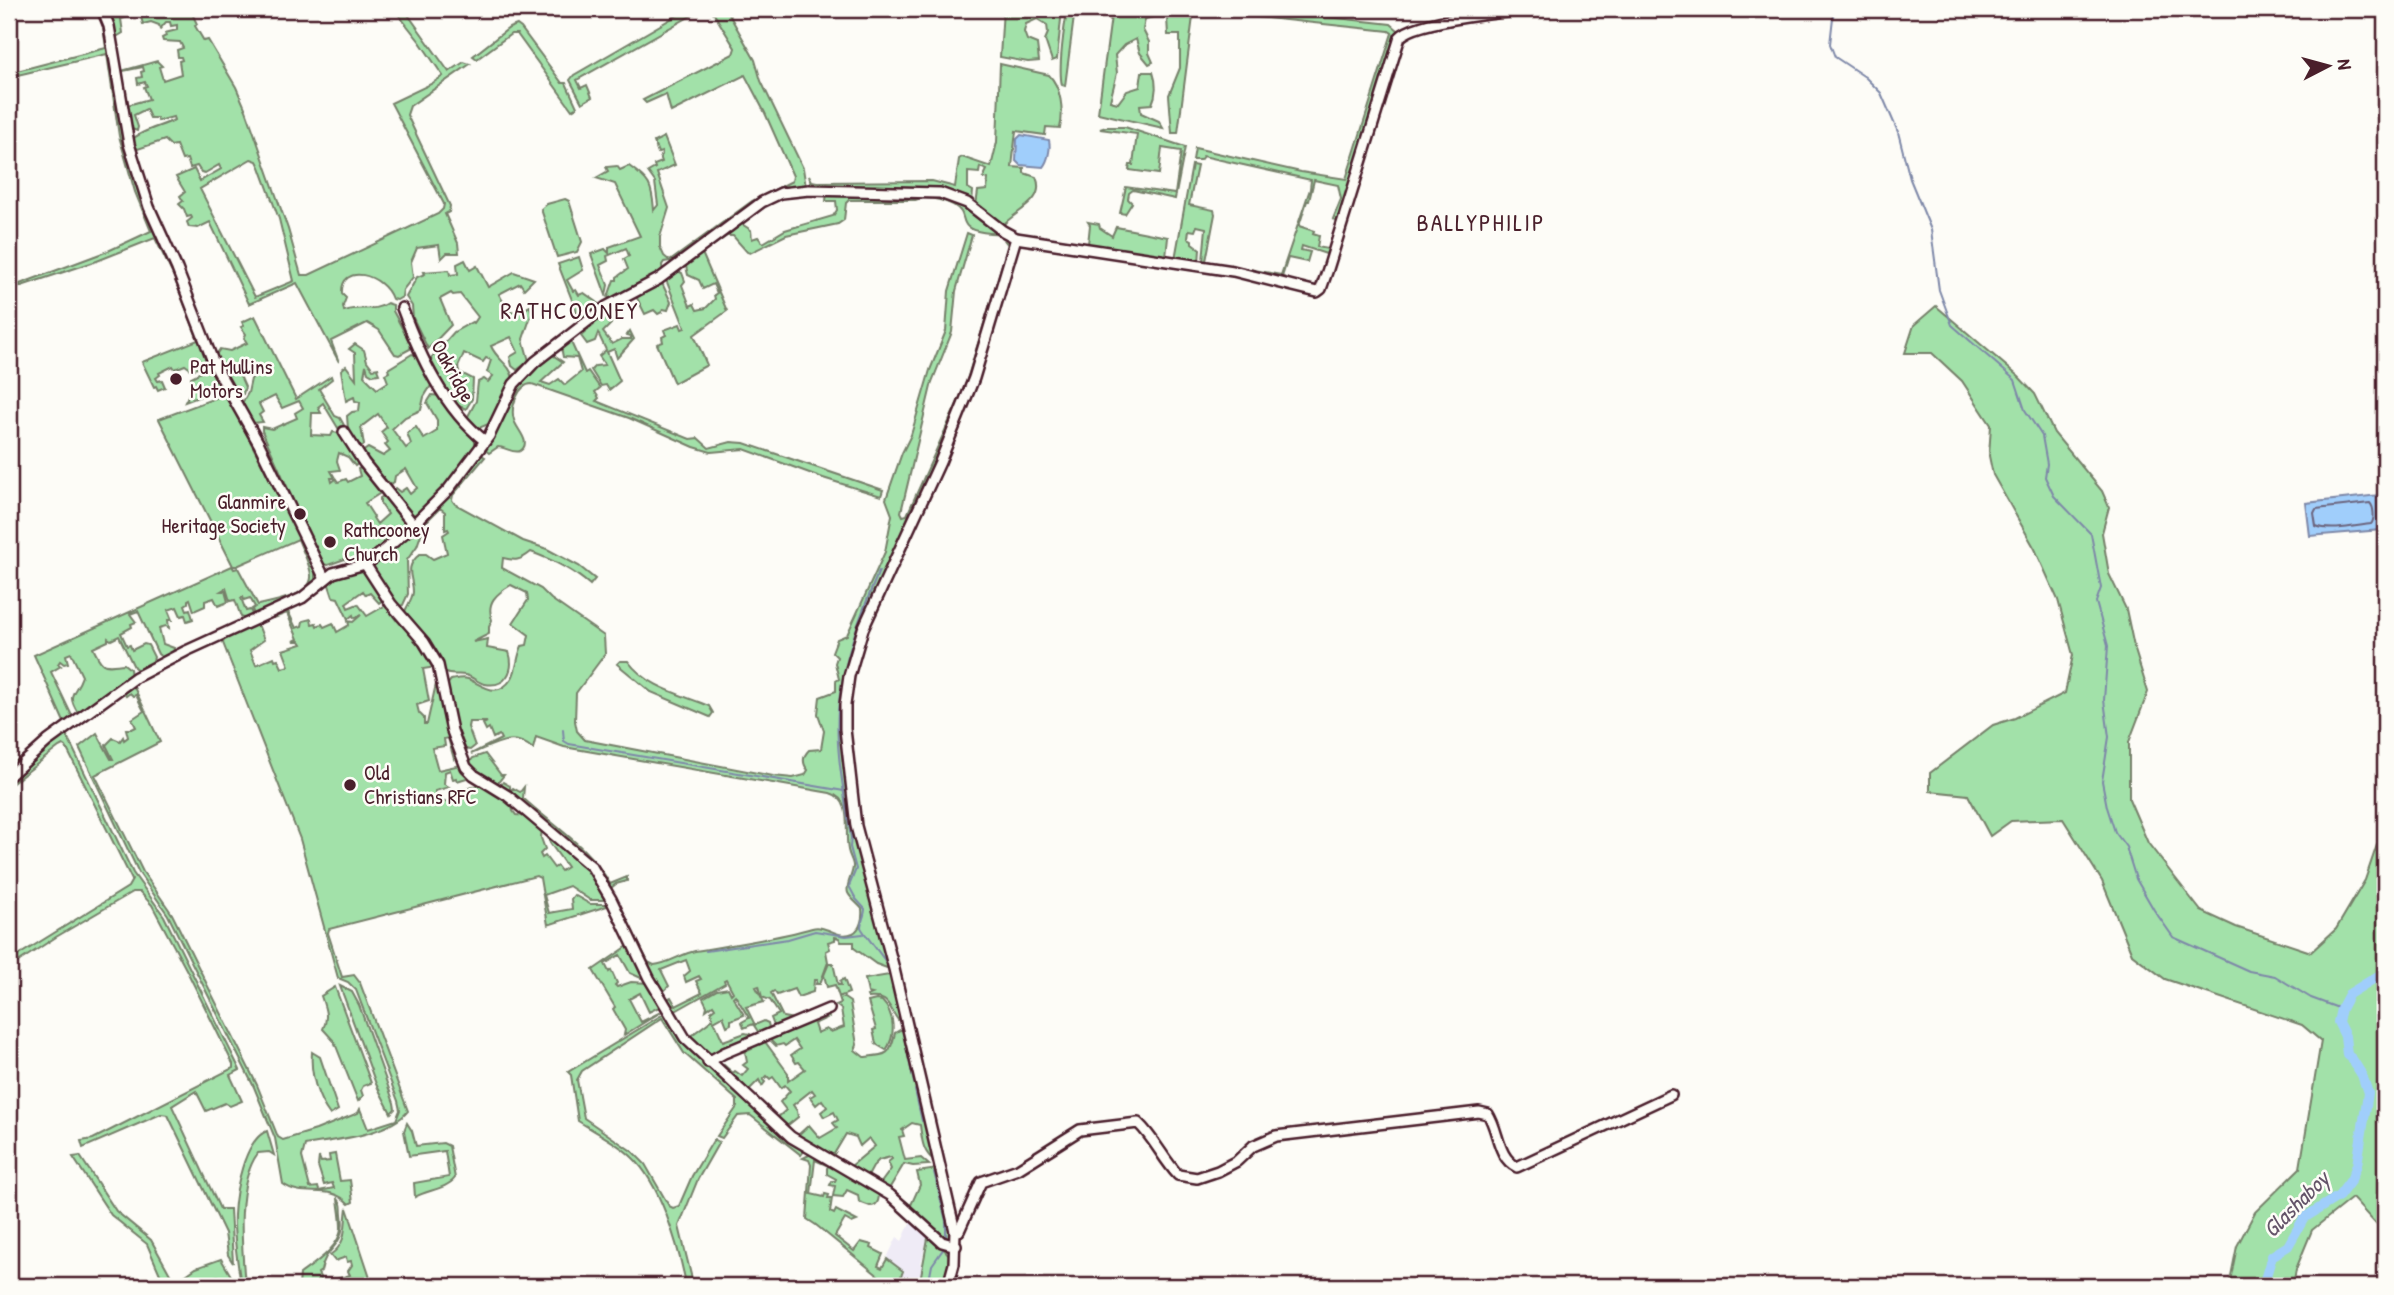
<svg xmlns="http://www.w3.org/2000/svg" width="2394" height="1295" font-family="'Patrick Hand',sans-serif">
<rect width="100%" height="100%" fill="#fdfcf7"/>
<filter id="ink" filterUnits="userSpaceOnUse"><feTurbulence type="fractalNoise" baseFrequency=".0143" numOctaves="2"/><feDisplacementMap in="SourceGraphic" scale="14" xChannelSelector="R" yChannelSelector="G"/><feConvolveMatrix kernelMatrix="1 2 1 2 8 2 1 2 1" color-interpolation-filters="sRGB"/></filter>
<g filter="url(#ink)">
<path fill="#efebf6" d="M911 1221 929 1233 921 1263 924 1267 919 1286H899L883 1266 897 1237 902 1241Z"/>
<g fill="#a2e1a9" stroke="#76806a" stroke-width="2" fill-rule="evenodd">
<path d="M97 9H100L105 20 127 146 209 359 206 365 192 370 185 365 175 369 173 366 159 373 160 375 156 378 158 381 162 380 165 387 158 390 156 386 154 387 142 362 198 340 173 275 155 238 97 261 9 290V288L108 251 151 231 135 192 119 136 107 54 9 77V73L106 48 103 26Z"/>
<path d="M122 9H146L149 12 164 9H190L197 24 195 26 204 41 208 40 236 87 246 110 288 229 301 275H309L438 214 443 209 444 204 391 103 431 84 443 76 420 42 394 9H404L449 72 464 62 470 64 410 106 407 115 450 206 449 212 445 214 458 243 459 253H447L441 259 439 245 417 248 411 262 413 277 403 290 402 297 397 300 392 299C384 274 340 262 342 294L346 298 343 306 344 311C359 305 373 313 387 303L393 305V311L411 345 410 349 399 355 395 354 379 330 367 323 331 341 339 362 297 283 249 304 210 222 198 228 189 227 187 222 192 218 191 216 187 217 184 209 179 204 183 201 180 196 185 192 176 177 194 169 200 181 221 169 219 165 205 173 201 172 197 166 190 168 187 159 182 160 176 145 171 146 165 140 138 149 133 145 132 140C139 131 163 126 174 120L173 117 158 121 157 118H150L146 109 134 115 138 127 137 131 129 128 124 106 149 99 144 87 147 86 145 82 138 84 137 78 142 77 141 72 144 71 143 67 118 72 157 61 162 66 159 67 163 80 181 74 179 61 182 60 181 57H178L177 50 183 48 180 42 163 41 162 38 166 36 165 33 177 30V25L171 26 170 22H166L160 29 159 25 151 22 143 24 140 14 121 19 123 33 118 36 113 35 110 12ZM251 159 257 161 260 167 279 219 294 281 255 297 200 189Z"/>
<path d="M688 9H703L577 80 581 88 587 85 592 97 582 103 570 80 574 75Z"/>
<path d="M711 9H726L755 60 761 81 803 168 806 187 792 188 672 265 670 261 664 262 662 265 663 273 610 299 608 297 614 280H617V277L628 269 624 259 629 256 626 248 607 256 608 261 600 265 608 285 606 295 591 254 605 249 609 253V247L640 236 615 184 596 178 608 171 606 167 617 166 620 170 629 166C650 181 652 185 654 210L658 205 655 182 648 172 655 168 654 165 662 162 660 156 662 155V152L658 153 654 142 664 137 675 165 657 173 669 208 660 237V247L664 256 670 261 752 201 792 181 793 176 765 113 745 75 671 112 666 94 646 103 643 100 733 54 735 48Z"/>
<path d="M1003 9 1018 11 1062 9 1057 59 1052 61 1045 40 1048 33 1047 25 1037 19 1026 24 1024 32 1027 40 1037 44 1039 61 1028 62 1000 57Z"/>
<path d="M1068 9H1075L1065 86 1062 85C1058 69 1064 25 1068 9Z"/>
<path d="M1112 9H1194L1178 133H1172L1169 95 1180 68V35H1168L1167 18 1161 15 1145 19 1143 30 1149 42V53L1153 62 1149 64 1140 53 1136 39 1124 45 1115 55 1117 73 1110 101 1118 103 1127 91 1140 87 1142 72H1153C1157 83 1157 93 1152 104L1140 105 1141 113 1159 121 1163 128 1098 113Z"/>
<path d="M1202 9H1255L1391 24 1398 30 1351 187H1348L1337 221 1333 219 1341 199 1338 185 1314 180 1309 201H1307L1299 226 1314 231 1313 234 1319 236 1317 247 1328 249 1326 254 1302 246 1301 250 1310 252 1307 262 1288 258 1282 277 1291 280 1290 282 1205 264 1203 261 1206 228 1197 226 1195 231 1189 230 1188 238 1192 240V243L1200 249 1199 263 1175 259 1192 165 1197 166 1189 205 1214 210 1215 214 1206 261 1281 275 1310 189 1311 180 1203 156 1200 160H1193L1195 148 1301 172 1346 179 1392 33 1389 31 1201 11Z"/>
<path d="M517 25 521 28 562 83H566L577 107 572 110 517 34H511L477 59 473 56 509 28Z"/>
<path d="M1000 64 1049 75C1061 87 1064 111 1060 128L1046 127 1045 135 1016 131 1012 167 1024 168V173L1036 177C1047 202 1014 211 1001 227L976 206 978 191 987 190 988 179 983 178 987 170 980 167 979 173 968 172V188L973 191 972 203 930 189 812 187 809 175 812 181 817 182 932 181 955 187 959 159 962 157 991 167 997 142Z"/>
<path d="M1106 127H1125L1185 147 1175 199 1133 190 1129 193 1128 199 1132 203 1125 214 1120 213 1126 187 1175 194 1181 151 1162 148 1159 174 1129 170 1130 165H1133L1137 134 1100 129Z"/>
<path d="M827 193 930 194 960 202 1000 233C993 234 974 232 968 227 963 223 964 217 961 212 954 201 926 195 915 200H849L846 203 844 220 838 224 786 235 750 253 747 252 733 236H727L702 253 727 311 694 335 707 365 674 383 657 344 663 342 662 337 666 335 664 330 680 324 682 329 685 328 665 277 675 270 682 273 685 281 682 285 690 306 694 304 697 310 706 308 715 299 714 295 717 293 713 284 703 289 699 280 688 275 685 262 740 223 751 230 752 239 758 237 763 243 785 230 833 216 837 210 836 201H826Z"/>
<path d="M565 199 569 201 582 242 577 252 557 257 541 209 547 204Z"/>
<path d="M1088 222 1099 224 1100 228 1112 236 1116 227 1168 237 1166 257 1088 244 1090 225Z"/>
<path d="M967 233 972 235 956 291 952 332 932 382 901 512 903 516 907 515 965 386 1008 245 1005 241 1010 242 1011 245 968 387 847 676 849 804 890 964 887 968 876 964 854 948V942H841L839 938 835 937V940L828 942 830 949 826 951 828 962 820 984H816L817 980H814L813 992 798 997 794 989 777 995 774 991 771 993 783 1017 794 1019 778 1029 774 1026 771 1018 779 1014 770 1000 762 997 759 986 756 987 764 1002 746 1007 755 1025 764 1021 768 1023 770 1032 761 1036 753 1024 744 1028 742 1022 749 1018 735 995 733 997 744 1015 731 1020V1024L727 1026 723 1016 714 1021 723 1041 745 1033 750 1034 751 1040 709 1057 689 1037 713 1019 711 1011 715 1008 713 1005 706 1010 707 1006 703 998 717 990 728 988 731 994 733 992 726 979 724 980 725 983 672 1013 665 1000 671 997 676 1006 702 993 696 981 701 979 699 976 686 982 684 976 690 971 686 960 661 970 669 986 664 991 660 990 604 879 468 765 473 758 485 754 501 775H504L497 784 501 785 503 782 510 786V791L513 788 520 792 524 787 523 798C552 825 591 848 610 884L627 877V881L616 884 611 888 648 962 654 965C668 964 681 954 695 951 735 944 774 939 812 928 827 924 838 940 853 933 861 929 863 917 862 909 858 904 851 899 848 893 845 885 853 875 853 866 853 861 849 856 848 850 844 831 854 800 830 793L564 747 536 737 533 749C513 731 494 745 471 754L501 739 499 735 493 738 489 728 486 730 483 724 487 722H469L468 727 475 746 470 750 460 748 446 686 451 680C456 679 462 677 468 679 484 686 497 700 512 678 517 670 517 656 522 646L527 645 529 635 513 623 528 600 527 593 511 585C496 594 486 602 492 620L489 627V634L473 642 488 639 487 648 509 652C515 670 506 688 485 684 478 683 472 676 465 675 456 673 452 677 444 672L404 613C407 607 413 597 413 592 413 576 403 568 420 554H426L433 559 447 553 443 535 449 531 448 529 445 530V512L440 508 425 523 417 546 407 560 408 594 403 605 398 607 375 572 373 562 480 454 485 457 453 495 452 500 455 504 523 541 547 549 579 566 595 579 590 585C572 569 553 560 531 552 520 561 515 561 503 558L502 568 541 589 551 599 604 636 605 654 576 693 575 721 577 731 585 740 773 776 793 778 805 775 808 770C802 763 803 756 809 750L821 749 824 731 818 714 820 697 836 691V681L839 679 835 663 837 657 832 652 837 639 847 635 885 552 892 515 886 499 902 453 911 435 930 370 946 331 949 291Z"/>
<path d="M579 257 583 270 567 280 573 291 576 290 579 295 584 293 597 302 600 308 581 323 558 264Z"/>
<path d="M465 260 470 270 477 266 488 287 514 272 534 279 524 289 520 283 499 294 508 311 519 312 530 306 532 313 523 339 529 361 517 370 512 366 510 357 518 352 511 337 491 346C497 360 510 364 513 378L491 423 479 428 466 420 476 401 478 382 484 379 488 382 493 376 487 372 491 360 486 358 483 362 464 353 458 367 459 372 473 379 472 399 466 409 455 404 432 364 431 358 454 332 472 322 474 323 478 317 460 294 453 295 451 293 440 299 451 325 428 349 413 318 412 306 406 297 417 277 425 274 424 272 449 270 450 275 458 274 457 264Z"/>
<path d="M661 281 671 302 668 310 663 309 662 312 658 314 654 310 645 314 636 296 614 307 618 303Z"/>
<path d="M1936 306 2019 377 2035 394 2054 433 2102 491 2109 507 2102 533 2109 574 2126 609 2134 647 2148 692 2129 742V799L2148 843 2201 911 2236 927 2311 952 2336 929 2365 880 2377 845 2385 844V1234L2352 1198 2312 1230 2296 1269 2293 1286H2229L2237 1246 2255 1212 2300 1168 2321 1041 2302 1025 2165 979 2132 954 2102 881 2063 819 2011 821 1990 836 1968 795 1930 791V773L1993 725 2015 718 2065 693 2073 655 2058 600 2035 549 1993 475 1989 456 1991 425 1962 381 1932 353H1905L1914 325Z"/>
<path d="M608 309 613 316 611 324 603 332 612 344 622 339H631V336L627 335 630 331 634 339 617 358 614 349 607 352 620 381 609 390 606 385 601 386 591 370 595 366 605 365 599 356 606 350 598 333 595 341 587 344 581 336 594 325 592 321Z"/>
<path d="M255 316 296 399 331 376 332 379 319 389 335 416 340 418 344 425 338 428 323 403 318 407 321 413H312L311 435 331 436 333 432 338 433 360 462 355 466 348 457 339 453 337 461 340 470 331 471 335 478H331L332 482 336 479 338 482 346 479 348 482 360 476 358 469 363 467 382 492 365 503 374 517 373 518 377 524 388 514 380 503V498L385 495 406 521 404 529 367 560 351 564 345 559 328 565 322 564 262 431V427L272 429 297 418 295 413 303 408 299 401 282 408 275 396 259 404 263 412 259 415 263 422 253 423 241 405 248 393 251 379 257 374 251 362 237 369 245 387 243 394 235 395 215 356 220 349 230 351 247 343 244 338 246 334 241 327 244 326 242 322Z"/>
<path d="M570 340 585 373 588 371 600 388 595 392 599 398 596 401 690 439 698 438 709 448 731 442 744 443 883 490 881 496 823 478 744 449 711 452 694 447 629 418 532 384C518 384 510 408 514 420 516 429 533 443 520 451 514 454 505 447 498 447L489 453 484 449 519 380 551 354 563 362 541 382 550 385 559 379 565 385 581 372 577 358 563 357 561 347Z"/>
<path d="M355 344 364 350 367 361 373 369 379 368 377 369 379 374 373 375 368 372 366 365 364 376 377 389 388 382 385 374 389 372 388 369 412 354 418 356 425 374 432 384 424 397 421 410 405 417 392 429 406 448 411 444 407 433 416 427 424 439 437 431V420L427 403 432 395 440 396 449 411 475 441V450L437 496 417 515 410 514 392 491 395 488 400 492 406 488 410 494 417 488 406 469 395 476 394 482 387 486 361 453 368 448 383 456 390 451 385 445 388 442 381 432 387 427 378 414 361 427 364 445 359 449 348 429 347 416 352 412 359 411 360 402 355 401 354 397 346 401 341 370 346 366 356 379 355 353 349 349Z"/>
<path d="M207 369 214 370 223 388 185 402 191 390V377Z"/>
<path d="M226 394 298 535H300L315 570V584L286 602 254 615 252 609 255 607 250 598 244 600 243 597 241 598 246 611 250 610 253 616 246 619 241 617 235 600 230 601 226 588 221 591H225L228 602 218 606 214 598 205 601V606L194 611 190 599 188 600V603L185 605 187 610 190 609 193 619 187 621 185 615 181 616 177 607 168 610 172 620H168L169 628 166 626 159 628 163 644 174 648 173 654 163 658 158 654 138 611 130 614 136 622 131 624 132 627 121 633 127 646 130 645 132 650 144 644 148 645 154 657 152 664 139 671 134 667 119 636 111 640 108 638V641L93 648C103 669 103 666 124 664L130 669 131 677 78 713C65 692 76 695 82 676L71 653 66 655 68 663 64 664 60 661 58 664 61 666 51 672 73 718 9 772V767L64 722 34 655 232 566 234 569 238 568 258 605C271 602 313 596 311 575 310 564 302 550 298 539L237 566H233L159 419Z"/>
<path d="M361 568 384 599 379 603 370 593 366 595 363 591 346 603 348 608 358 604 367 616 388 604 396 614 393 616 396 620 399 617 430 654 436 667 423 669 429 701 417 705 419 713 424 718V724H427L438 675 449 735 456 757 454 759 448 738 444 739 445 746 432 748 438 770 460 765 470 777 457 781 456 778 453 779 450 770 445 772 444 784 449 787 435 791 436 807H439L438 804 464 796 463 790 483 784 511 802 513 811 516 815 528 816 542 829 541 838 545 849 540 854 542 858 545 856 554 868 557 866 561 871 567 867 550 843 547 834C573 855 589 867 606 896L604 900H590L569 886 544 895 549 913 572 909 571 899 574 895 590 904H611L644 974 641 978 630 973 620 955 605 964 609 972 611 970 617 983 615 985 617 987 631 982 649 983 660 1004 659 1007 649 1012 640 993 629 999 641 1022 661 1012 624 1035 625 1030 613 1009 615 1007 593 970 628 946 610 905 548 925 540 878 536 876 329 929 328 933 342 977 354 975 360 983 408 1111C389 1135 334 1140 305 1145L302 1157 310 1188 318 1187 319 1191 334 1188 332 1183 324 1185 318 1166 319 1157 321 1162 330 1161 329 1155 335 1154 340 1181 350 1180 353 1202 349 1204C329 1182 305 1200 283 1184L275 1138 254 1087 168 915 139 873 79 747 97 733 111 759H113L106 745 113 738 120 741 123 737 124 740 128 737 126 729H132L136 727 132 719 144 711 136 695 133 696 130 693 126 696 122 691 116 694C141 676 183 650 213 643L132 683 160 742 95 775 143 872 172 914 257 1085 278 1137 283 1140 316 1130 358 1113 360 1109 368 1129 396 1120 400 1110 398 1101 356 990 348 982 338 978 300 839 223 643 225 637 251 624 259 627 264 640 250 650 256 665 274 657 275 660 278 659 282 668 289 666 283 650 302 644 300 641H294L298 639 287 613 274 618V615L287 609 296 628 302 626 303 621 311 619 312 624 316 623 317 626 322 624 324 627 333 623 337 632 349 625 348 621 353 622 361 615 354 618 353 615 348 619 338 598 333 597 328 582C335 572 350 568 361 568Z"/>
<path d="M620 661H628C647 687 680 694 709 706L713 713 710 717 651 692 617 664Z"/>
<path d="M63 735 67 736 133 873 164 916 240 1070 230 1075 242 1101 230 1106 225 1103 206 1111 196 1091 172 1106 220 1209H230L233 1263 228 1255 225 1233 168 1115 161 1114 83 1148 81 1141 93 1139 233 1068V1064L187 971 152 905 140 892H133L56 937 9 968V961L128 887 132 880 66 747 63 745 59 747 9 786V780L16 773 19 774V771Z"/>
<path d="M829 963H833L838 985H841L840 981 844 979 849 993 841 996 850 1002 857 1045 855 1050 864 1057C887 1055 890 1056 895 1033L900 1030H905L935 1161C922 1152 922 1139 920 1125L912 1123 902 1130 904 1136 899 1137 905 1160 921 1158 929 1165 913 1166 904 1164 889 1189 911 1205 920 1185 917 1172 937 1169 952 1226 949 1241 880 1184 891 1169 888 1162 892 1159 891 1157 879 1160 874 1165 867 1178 850 1167 875 1146 869 1138 860 1146 856 1137 846 1134 831 1159 797 1136 809 1125 820 1138 837 1128 833 1123 838 1120 834 1112 824 1117 821 1112 827 1107 822 1100 816 1105 810 1097 815 1094 812 1090 793 1105 797 1111 798 1117 783 1129 776 1119 786 1110 780 1102 790 1091 785 1085 781 1088 773 1077 770 1079 767 1076 763 1080 765 1082 762 1086 759 1080 747 1092 721 1070 724 1065 733 1073 735 1071 742 1076 748 1069 743 1065 747 1062 745 1052 752 1049 751 1045 732 1052 716 1063 714 1060 763 1039 788 1073V1081L805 1069 799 1062 796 1063 791 1055 800 1049 794 1040 785 1046 783 1044 776 1046 771 1041 772 1036 828 1013 829 1017 814 1024 817 1033 826 1029 831 1032 844 1027 841 1009 836 1005 841 1003 835 985 827 987 824 975Z"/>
<path d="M889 975 893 978 902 1018 898 1020C887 1005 890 996 868 998L867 996 872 994 868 993 865 979Z"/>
<path d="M340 986 352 992 359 1005 394 1103 395 1109 391 1113 376 1084Z"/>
<path d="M335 987 371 1083 363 1086 361 1090 363 1096 358 1101 334 1041 323 1029C329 1017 325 1008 321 996Z"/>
<path d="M876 1000 882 1001C895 1014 896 1036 886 1050L876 1044 873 1030 876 1029 868 1002Z"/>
<path d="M662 1015H666L694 1053 778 1131 804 1151 801 1155 750 1115 738 1116 722 1138 717 1136 737 1107V1100L684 1053 662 1018 582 1071 577 1080 584 1118 633 1152 645 1164 669 1206 673 1208 679 1206 692 1176 714 1139 719 1142 698 1179 679 1226 692 1279 691 1286H681L685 1279C677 1242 660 1183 632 1157 617 1142 595 1132 578 1121L571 1075 568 1072Z"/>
<path d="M312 1052 320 1057 338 1110 330 1115C317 1098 310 1073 312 1052Z"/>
<path d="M407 1123 412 1131 416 1146 443 1143 449 1146 455 1178C447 1189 427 1190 415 1197L414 1183 449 1177 445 1151 409 1156 404 1131Z"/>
<path d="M267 1131 274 1155 269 1152 258 1153C235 1184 242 1249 245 1285L241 1286C238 1263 233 1238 234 1215 235 1192 244 1140 267 1131Z"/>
<path d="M811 1154 821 1160 824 1164 815 1160 811 1194 824 1197 825 1194 829 1195 828 1198H832L830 1212 834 1214 836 1210 857 1221 852 1223 845 1219 835 1236 854 1251 861 1242 872 1245 871 1248 883 1254 878 1266 882 1268 887 1259 903 1271 900 1279 911 1286H891L816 1225 807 1219 811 1165 809 1160 803 1158Z"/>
<path d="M80 1156 116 1211 151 1240 171 1276 183 1277 196 1268 221 1259 237 1286H224L223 1279 218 1276 182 1286H165L147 1244 111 1215 73 1157Z"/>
<path d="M829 1165 879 1191C879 1198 879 1206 870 1206L859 1202 858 1195 847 1190 843 1197 833 1196 835 1186 830 1185 832 1181H835L836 1179 827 1174V1168Z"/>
<path d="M338 1199C343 1205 341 1206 342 1214 347 1248 325 1245 321 1271L318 1273 324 1286H299L300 1274C315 1263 340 1247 341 1228 341 1218 339 1208 338 1199Z"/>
<path d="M347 1208 373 1286H330L333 1280 350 1275 348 1271 352 1265 351 1261 347 1262 346 1257 335 1261 330 1255C348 1243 344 1227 347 1208Z"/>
<path d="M929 1233 952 1258 946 1286H919Z"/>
</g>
<g fill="#a0cefb" stroke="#7e88a8" stroke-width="2">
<path d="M1021 135 1049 140C1051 148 1048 161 1043 167L1020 165 1016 161 1017 139Z"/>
<path d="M2379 495 2381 530 2310 536 2306 503Z"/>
</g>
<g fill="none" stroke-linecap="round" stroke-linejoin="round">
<path stroke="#6c657e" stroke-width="2" d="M2370 503C2374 507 2375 520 2371 524 2355 526 2331 532 2316 526L2314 513 2316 509Z"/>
<g stroke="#7e88a8" stroke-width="2">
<path d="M1834 9 1830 44 1835 57 1865 77 1881 93 1898 132 1910 179 1931 230 1939 290 1952 325 2015 380 2025 410 2042 436 2047 464 2045 477 2054 496 2091 534 2101 588 2096 602 2108 646 2104 700 2109 737 2102 781 2107 807 2115 832 2126 847 2136 879 2154 910 2173 937 2249 971 2275 976 2311 998 2341 1009"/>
<path d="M879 571C860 616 843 660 838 710 835 752 845 797 851 838L850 847 856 869 849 886 856 899 865 909C865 915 861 922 861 927 861 930 883 957 886 962"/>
<path d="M563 730 564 741 569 744 844 791"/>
<path d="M706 951 788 939 815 931 846 936 863 934"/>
<path d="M893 986 900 1018"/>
<path d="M903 1032 914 1083"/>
<path d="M915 1090 922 1121"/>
<path d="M934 1172 946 1221V1240"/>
<path d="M928 1286 932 1265 944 1248"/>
</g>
<path stroke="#a0cefb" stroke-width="10" d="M2263 1286 2272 1256 2288 1246 2304 1218 2339 1196 2351 1180 2357 1165 2368 1093 2362 1075 2352 1059 2347 1055 2345 1036 2338 1022 2341 1009 2349 994 2383 973 2385 969"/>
<defs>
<g id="minor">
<path d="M102 9 109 26 129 144 149 207 177 269 214 364 259 444 325 579"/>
<path d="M402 308C420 356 444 409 485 441"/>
<path d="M344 432 364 463 413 524"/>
<path d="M365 564 391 604 424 642 438 665 452 731 466 767 474 775 508 796 592 867 611 899 649 978 685 1038 791 1137 890 1195 942 1242 956 1246"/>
<path d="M9 776 48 741 136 677 186 651 302 598 333 573 365 564 376 557 408 530 448 490 489 436 514 384 535 362 606 307 659 279 762 202 781 193 809 190 940 193 967 203 1003 231 1016 238 1233 271 1317 292 1321 289 1328 269 1400 37C1417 19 1513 11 1541 9"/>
<path d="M708 1062 724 1053 829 1009"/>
<path d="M955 1231H959L981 1182 1018 1169 1080 1130 1138 1123C1154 1138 1163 1159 1178 1175L1197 1178 1218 1171 1237 1161 1253 1146 1276 1136 1479 1112 1488 1114C1499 1131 1497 1157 1517 1167L1671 1095"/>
<path d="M948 1286 954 1264 955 1231 894 969 856 826 845 729V705L849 676 863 629 940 462 974 378 1016 238"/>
</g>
</defs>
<use href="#minor" stroke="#4a1f2b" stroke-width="14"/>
<use href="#minor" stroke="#fdfcf7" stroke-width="9"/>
</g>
</g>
<g fill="#4a1f2b" stroke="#fdfcf7" stroke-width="2.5">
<circle cx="176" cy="379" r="7"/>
<circle cx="300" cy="514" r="7"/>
<circle cx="330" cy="542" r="7"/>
<circle cx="350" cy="785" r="7"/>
</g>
<g text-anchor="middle" stroke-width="5" stroke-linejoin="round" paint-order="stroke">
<g font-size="21" fill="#4a1f2b" stroke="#fdfcf7" text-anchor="start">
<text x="190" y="374">Pat Mullins<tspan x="190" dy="24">Motors</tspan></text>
<text x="286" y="509" text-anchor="end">Glanmire<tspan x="286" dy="24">Heritage Society</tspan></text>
<text x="344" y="537">Rathcooney<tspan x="344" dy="24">Church</tspan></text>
<text x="364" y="780">Old<tspan x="364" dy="24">Christians RFC</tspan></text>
</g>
<g font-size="21" fill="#4a1f2b" stroke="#fdfcf7">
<text transform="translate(453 371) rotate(61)" y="7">Oakridge</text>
</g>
<g font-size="23" font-style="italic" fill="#645469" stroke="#fdfcf7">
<text transform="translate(2296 1204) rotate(-45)" y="8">Glashaboy</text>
</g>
<g font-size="24" letter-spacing="2" fill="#4a1f2b" stroke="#fdfcf7">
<text x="1481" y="231">BALLYPHILIP</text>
<text x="570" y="319">RATHCOONEY</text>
</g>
</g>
<rect width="2394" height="1295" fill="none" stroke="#fdfcf7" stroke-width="35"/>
<rect x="18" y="18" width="2359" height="1260" fill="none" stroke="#4a1f2b" stroke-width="2.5" filter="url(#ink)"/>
<g transform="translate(2328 66) rotate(84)" stroke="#fdfcf7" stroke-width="5" paint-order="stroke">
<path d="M0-5L12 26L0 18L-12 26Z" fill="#4a1f2b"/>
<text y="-10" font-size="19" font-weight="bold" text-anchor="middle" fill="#4a1f2b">N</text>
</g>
</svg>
